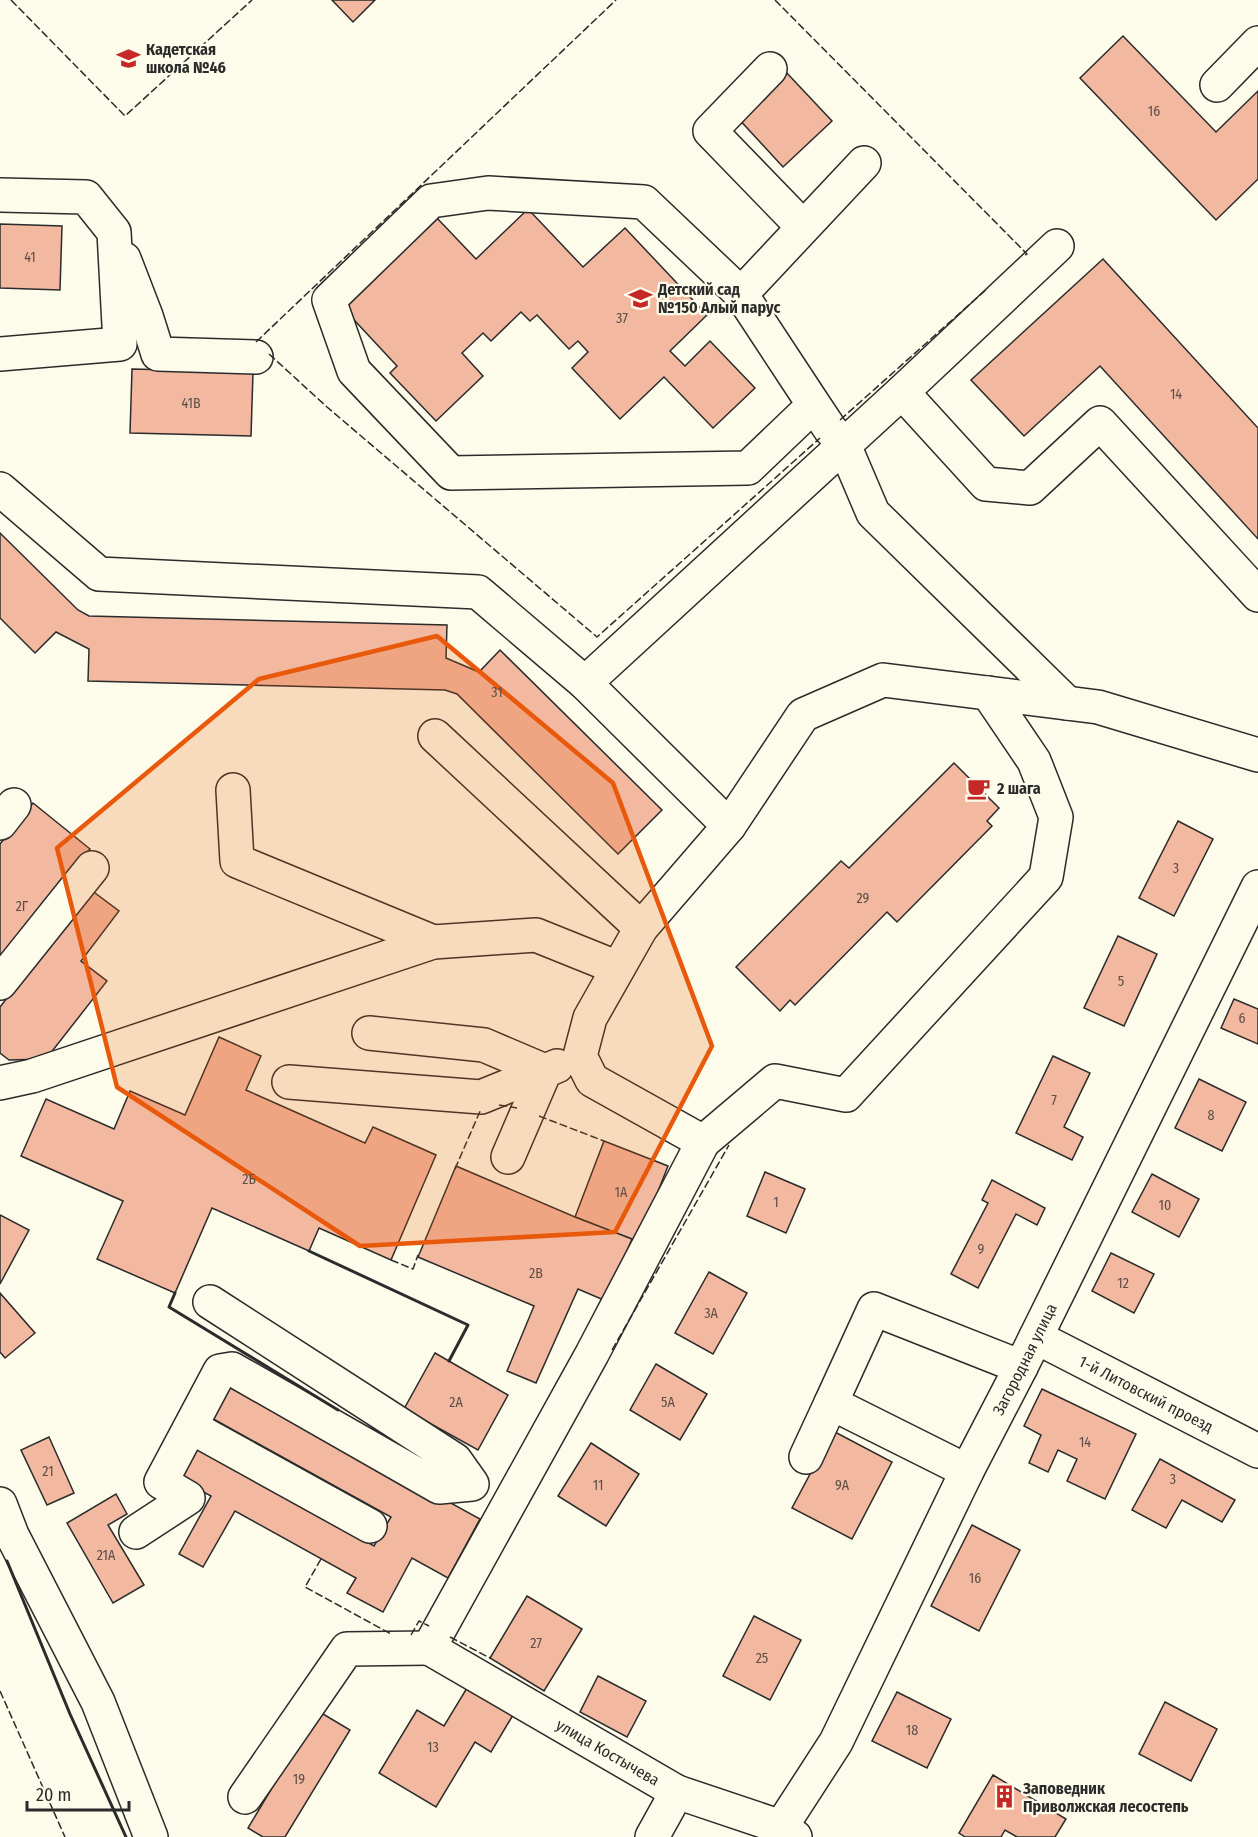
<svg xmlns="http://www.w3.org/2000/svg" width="1258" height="1837" font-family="'Fira Sans Condensed',sans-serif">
<rect width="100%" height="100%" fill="#fdfbea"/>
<g fill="#f2b8a0" stroke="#2b2b2b" stroke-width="1.5">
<path d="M332 0H375L353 22Z"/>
<path d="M1123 36 1216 132 1258 91V179L1216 220 1080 78Z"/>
<path d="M785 71 832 121 783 167 737 117Z"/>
<path d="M528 209 583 267 625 228 707 315 670 351 685 366 710 341 755 388 713 428 664 377 620 419 572 368 588 352 578 341 569 349 537 315 530 321 521 312 491 341 483 333 462 353 483 376 436 421 390 373 397 366 342 307 436 217 476 259Z"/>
<path d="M0 224 62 226 60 290 0 288Z"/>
<path d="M1103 259 1258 428V539L1100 366 1024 436 971 380Z"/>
<path d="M132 369 253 372 251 436 130 433Z"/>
<path d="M0 533 78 610 89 616 447 625 446 658 479 672 500 650 662 810 618 854 457 694 445 690 88 681 89 649 56 632 35 653 0 618Z"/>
<path d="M954 763 999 808 987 821 992 826 897 922 887 912 795 1005 790 1000 780 1011 736 967 841 861 849 868Z"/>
<path d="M33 803 90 849 0 962V844Z"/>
<path d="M1178 821 1213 839 1174 916 1139 898Z"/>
<path d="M91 890 119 911 81 961 107 981 46 1059 9 1060 0 1053V1007Z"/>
<path d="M1118 936 1157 954 1124 1026 1084 1008Z"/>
<path d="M1234 999 1258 1009V1044L1221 1028Z"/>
<path d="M219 1037 261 1056 246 1090 365 1143 373 1127 436 1155 391 1260 319 1228 309 1251 212 1208 175 1293 97 1259 123 1201 21 1156 46 1099 114 1129 130 1091 185 1115Z"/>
<path d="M1053 1056 1090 1073 1064 1127 1083 1137 1072 1160 1016 1133Z"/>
<path d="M1199 1079 1246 1102 1222 1151 1175 1128Z"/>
<path d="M604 1141 668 1166 638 1242 575 1217Z"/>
<path d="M456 1166 575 1217 632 1239 606 1301 578 1289 536 1383 507 1371 534 1306 418 1257Z"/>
<path d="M765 1172 805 1189 786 1233 747 1216Z"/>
<path d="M1152 1174 1199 1199 1179 1237 1132 1212Z"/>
<path d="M992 1180 1045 1208 1037 1225 1016 1214 978 1288 951 1274 988 1203 982 1200Z"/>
<path d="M0 1215 29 1230 0 1284Z"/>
<path d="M1111 1253 1154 1274 1134 1313 1092 1291Z"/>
<path d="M709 1272 747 1293 713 1354 675 1333Z"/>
<path d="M0 1293 35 1333 5 1358 0 1352Z"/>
<path d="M435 1353 508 1395 478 1450 404 1409Z"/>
<path d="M656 1364 707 1394 680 1440 630 1410Z"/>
<path d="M227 1380 480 1519 448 1578 412 1558 383 1612 347 1593 356 1578 235 1511 203 1567 179 1554 211 1496 176 1477 193 1446 374 1546 391 1517 208 1416Z"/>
<path d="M1042 1389 1136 1434 1105 1499 1067 1481 1077 1459 1058 1450 1048 1472 1029 1463 1041 1435 1024 1426Z"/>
<path d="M833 1431 892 1462 852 1539 792 1508Z"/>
<path d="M49 1437 74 1493 47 1505 21 1450Z"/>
<path d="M591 1443 639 1474 606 1526 558 1496Z"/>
<path d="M1160 1459 1235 1500 1222 1522 1182 1500 1166 1528 1132 1510Z"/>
<path d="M116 1494 127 1514 108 1525 144 1585 113 1603 67 1523Z"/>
<path d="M972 1525 1020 1550 979 1631 931 1606Z"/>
<path d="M527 1596 582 1629 544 1691 490 1658Z"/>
<path d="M754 1616 801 1640 770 1700 723 1676Z"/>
<path d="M598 1676 646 1701 627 1737 580 1712Z"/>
<path d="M470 1683 516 1710 491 1752 475 1742 436 1807 379 1773 417 1710 444 1726Z"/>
<path d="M897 1692 951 1719 927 1768 872 1741Z"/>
<path d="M1165 1702 1217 1729 1191 1781 1139 1754Z"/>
<path d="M318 1711 350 1730 285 1837H263L248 1828Z"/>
<path d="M993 1775 1066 1819 1055 1837H1017L1005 1830 1001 1837H965L959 1833Z"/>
</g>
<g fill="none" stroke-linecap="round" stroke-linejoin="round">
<defs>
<g id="minor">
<path d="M770 69 710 131 803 227"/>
<path d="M1217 85 1258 43"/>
<path d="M0 195 86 197 114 232 120 344 0 354"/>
<path d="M124 259 146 316 158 354 256 357"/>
<path d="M741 294 864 163"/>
<path d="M902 392 986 484 1030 488 1100 423 1258 595"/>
<path d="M814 405 748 468 451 473 354 371 329 300 431 201 488 193 644 202 741 294 814 405 830 429 844 445 873 513 1067 703"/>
<path d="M0 489 99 574 478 592 585 683 729 826"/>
<path d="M585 683 902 392 1057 246"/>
<path d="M435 736 641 928"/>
<path d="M233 790 237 861 433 942"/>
<path d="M0 823 14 805"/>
<path d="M0 983 92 868"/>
<path d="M369 1033 484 1045 545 1071 557 1066"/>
<path d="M289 1082 481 1097 545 1071 508 1157"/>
<path d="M0 1083 32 1076 433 942 536 935 618 968"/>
<path d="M703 1142 775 1081 846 1095 1046 877 1056 817 1034 761 988 693"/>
<path id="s1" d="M1036 1337 1258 1451"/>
<path d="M191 1427 370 1526"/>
<path d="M806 1457 831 1403"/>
<path d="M967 1471 831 1403 874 1309 1021 1367"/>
<path d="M0 1504 12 1535 98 1702 151 1837"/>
<path d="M136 1532 188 1498 161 1482 220 1371 232 1369 439 1487 472 1484 455 1460 210 1302"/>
<path d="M429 1648 592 1354 703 1142 592 1080 580 1056 590 1018 641 928 729 826 803 715 883 680 1098 707 1258 755"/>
<path id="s2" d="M429 1648 677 1792 781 1827 795 1837"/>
<path d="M245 1797 347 1649 429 1648"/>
<path id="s3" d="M781 1827 836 1742 967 1471 1021 1367 1258 887"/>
<path d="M652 1837 677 1792"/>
</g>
</defs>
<use href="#minor" stroke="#2b2b2b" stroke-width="36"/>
<use href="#minor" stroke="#fdfbea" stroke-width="33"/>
<g stroke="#2b2b2b" stroke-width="1.5" stroke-dasharray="8 3" stroke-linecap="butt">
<path d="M11 0 125 116 252 0"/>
<path d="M775 0 1027 254 1024 256"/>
<path d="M256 342 616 0"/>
<path d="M269 354 327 407 597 637 820 438"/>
<path d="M840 420 988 288"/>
<path d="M499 1105 517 1108"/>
<path d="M539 1116 604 1141"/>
<path d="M455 1169 481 1109"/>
<path d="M391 1260 413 1269 418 1255"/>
<path d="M612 1350 729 1145"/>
<path d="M321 1559 305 1587 391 1634"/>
<path d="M411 1635 419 1621 429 1626"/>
<path d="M450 1637 490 1658"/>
<path d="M0 1691 65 1837"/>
</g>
<g stroke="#2b2b2b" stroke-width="3">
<path d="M309 1251 468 1325 449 1361"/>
<path d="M175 1293 169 1307 338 1410"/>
<path d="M7 1561 70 1714 126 1837"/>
</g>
</g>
<path fill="#e8590c" fill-opacity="0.2" stroke="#e8590c" stroke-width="4.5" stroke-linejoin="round" d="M437 636 613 783 712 1046 615 1232 360 1246 117 1087 57 848 259 679Z"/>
<defs>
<symbol id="school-bare" viewBox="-9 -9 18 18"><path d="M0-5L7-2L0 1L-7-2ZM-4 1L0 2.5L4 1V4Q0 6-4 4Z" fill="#c62828" stroke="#fdfbea" stroke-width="2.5" paint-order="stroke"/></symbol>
<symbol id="cafe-bare" viewBox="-9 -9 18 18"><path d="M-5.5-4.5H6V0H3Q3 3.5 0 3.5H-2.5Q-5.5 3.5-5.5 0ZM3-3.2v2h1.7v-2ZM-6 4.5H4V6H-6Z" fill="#c62828" stroke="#fdfbea" stroke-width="2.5" paint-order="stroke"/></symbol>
<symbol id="building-bare" viewBox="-9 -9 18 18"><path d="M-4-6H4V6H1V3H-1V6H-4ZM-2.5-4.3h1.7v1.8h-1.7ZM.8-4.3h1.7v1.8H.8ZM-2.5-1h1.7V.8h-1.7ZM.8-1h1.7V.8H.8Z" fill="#c62828" stroke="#fdfbea" stroke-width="2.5" paint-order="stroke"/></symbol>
</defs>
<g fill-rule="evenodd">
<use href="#school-bare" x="112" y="42" width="33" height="33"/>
<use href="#school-bare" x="624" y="282" width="33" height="33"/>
<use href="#cafe-bare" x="962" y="772" width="33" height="33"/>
<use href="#building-bare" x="988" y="1780" width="33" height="33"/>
</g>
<g text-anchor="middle" stroke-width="4.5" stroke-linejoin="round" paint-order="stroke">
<g font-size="14" fill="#5d4e48">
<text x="1154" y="116">16</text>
<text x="30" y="262">41</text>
<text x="622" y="323">37</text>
<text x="1176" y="399">14</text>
<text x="191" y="408">41В</text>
<text x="497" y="697">31</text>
<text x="1176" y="873">3</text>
<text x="863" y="903">29</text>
<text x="22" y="911">2Г</text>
<text x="1121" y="986">5</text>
<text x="1242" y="1023">6</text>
<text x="1054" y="1105">7</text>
<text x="1211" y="1120">8</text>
<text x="249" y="1184">2Б</text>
<text x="621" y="1197">1А</text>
<text x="776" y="1207">1</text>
<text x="1165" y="1210">10</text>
<text x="981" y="1254">9</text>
<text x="536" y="1278">2В</text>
<text x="1123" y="1288">12</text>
<text x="711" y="1318">3А</text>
<text x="456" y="1407">2А</text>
<text x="668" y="1407">5А</text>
<text x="1085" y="1447">14</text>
<text x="48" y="1476">21</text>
<text x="1173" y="1484">3</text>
<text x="598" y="1490">11</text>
<text x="842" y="1490">9А</text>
<text x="106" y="1560">21А</text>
<text x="975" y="1583">16</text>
<text x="536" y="1648">27</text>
<text x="762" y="1663">25</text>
<text x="912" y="1735">18</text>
<text x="433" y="1752">13</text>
<text x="299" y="1784">19</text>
</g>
<g font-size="16" font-weight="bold" fill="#2b2b2b" stroke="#fdfbea" text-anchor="start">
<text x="146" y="55">Кадетская<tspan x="146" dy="18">школа №46</tspan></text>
<text x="658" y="295">Детский сад<tspan x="658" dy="18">№150 Алый парус</tspan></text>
<text x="997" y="794">2 шага</text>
<text x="1023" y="1794">Заповедник<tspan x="1023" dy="18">Приволжская лесостепь</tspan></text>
</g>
<g font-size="16" fill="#2b2b2b" stroke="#fdfbea">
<text dy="6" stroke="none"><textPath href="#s3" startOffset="528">Загородная улица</textPath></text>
<text dy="6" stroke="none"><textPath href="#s1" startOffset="124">1-й Литовский проезд</textPath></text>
<text dy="6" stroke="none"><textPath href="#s2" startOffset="207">улица Костычева</textPath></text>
</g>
</g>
<path d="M27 1801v9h102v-9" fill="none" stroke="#2b2b2b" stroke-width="3"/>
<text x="36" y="1801" font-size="18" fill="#2b2b2b" stroke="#fdfbea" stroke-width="4.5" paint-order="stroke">20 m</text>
</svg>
